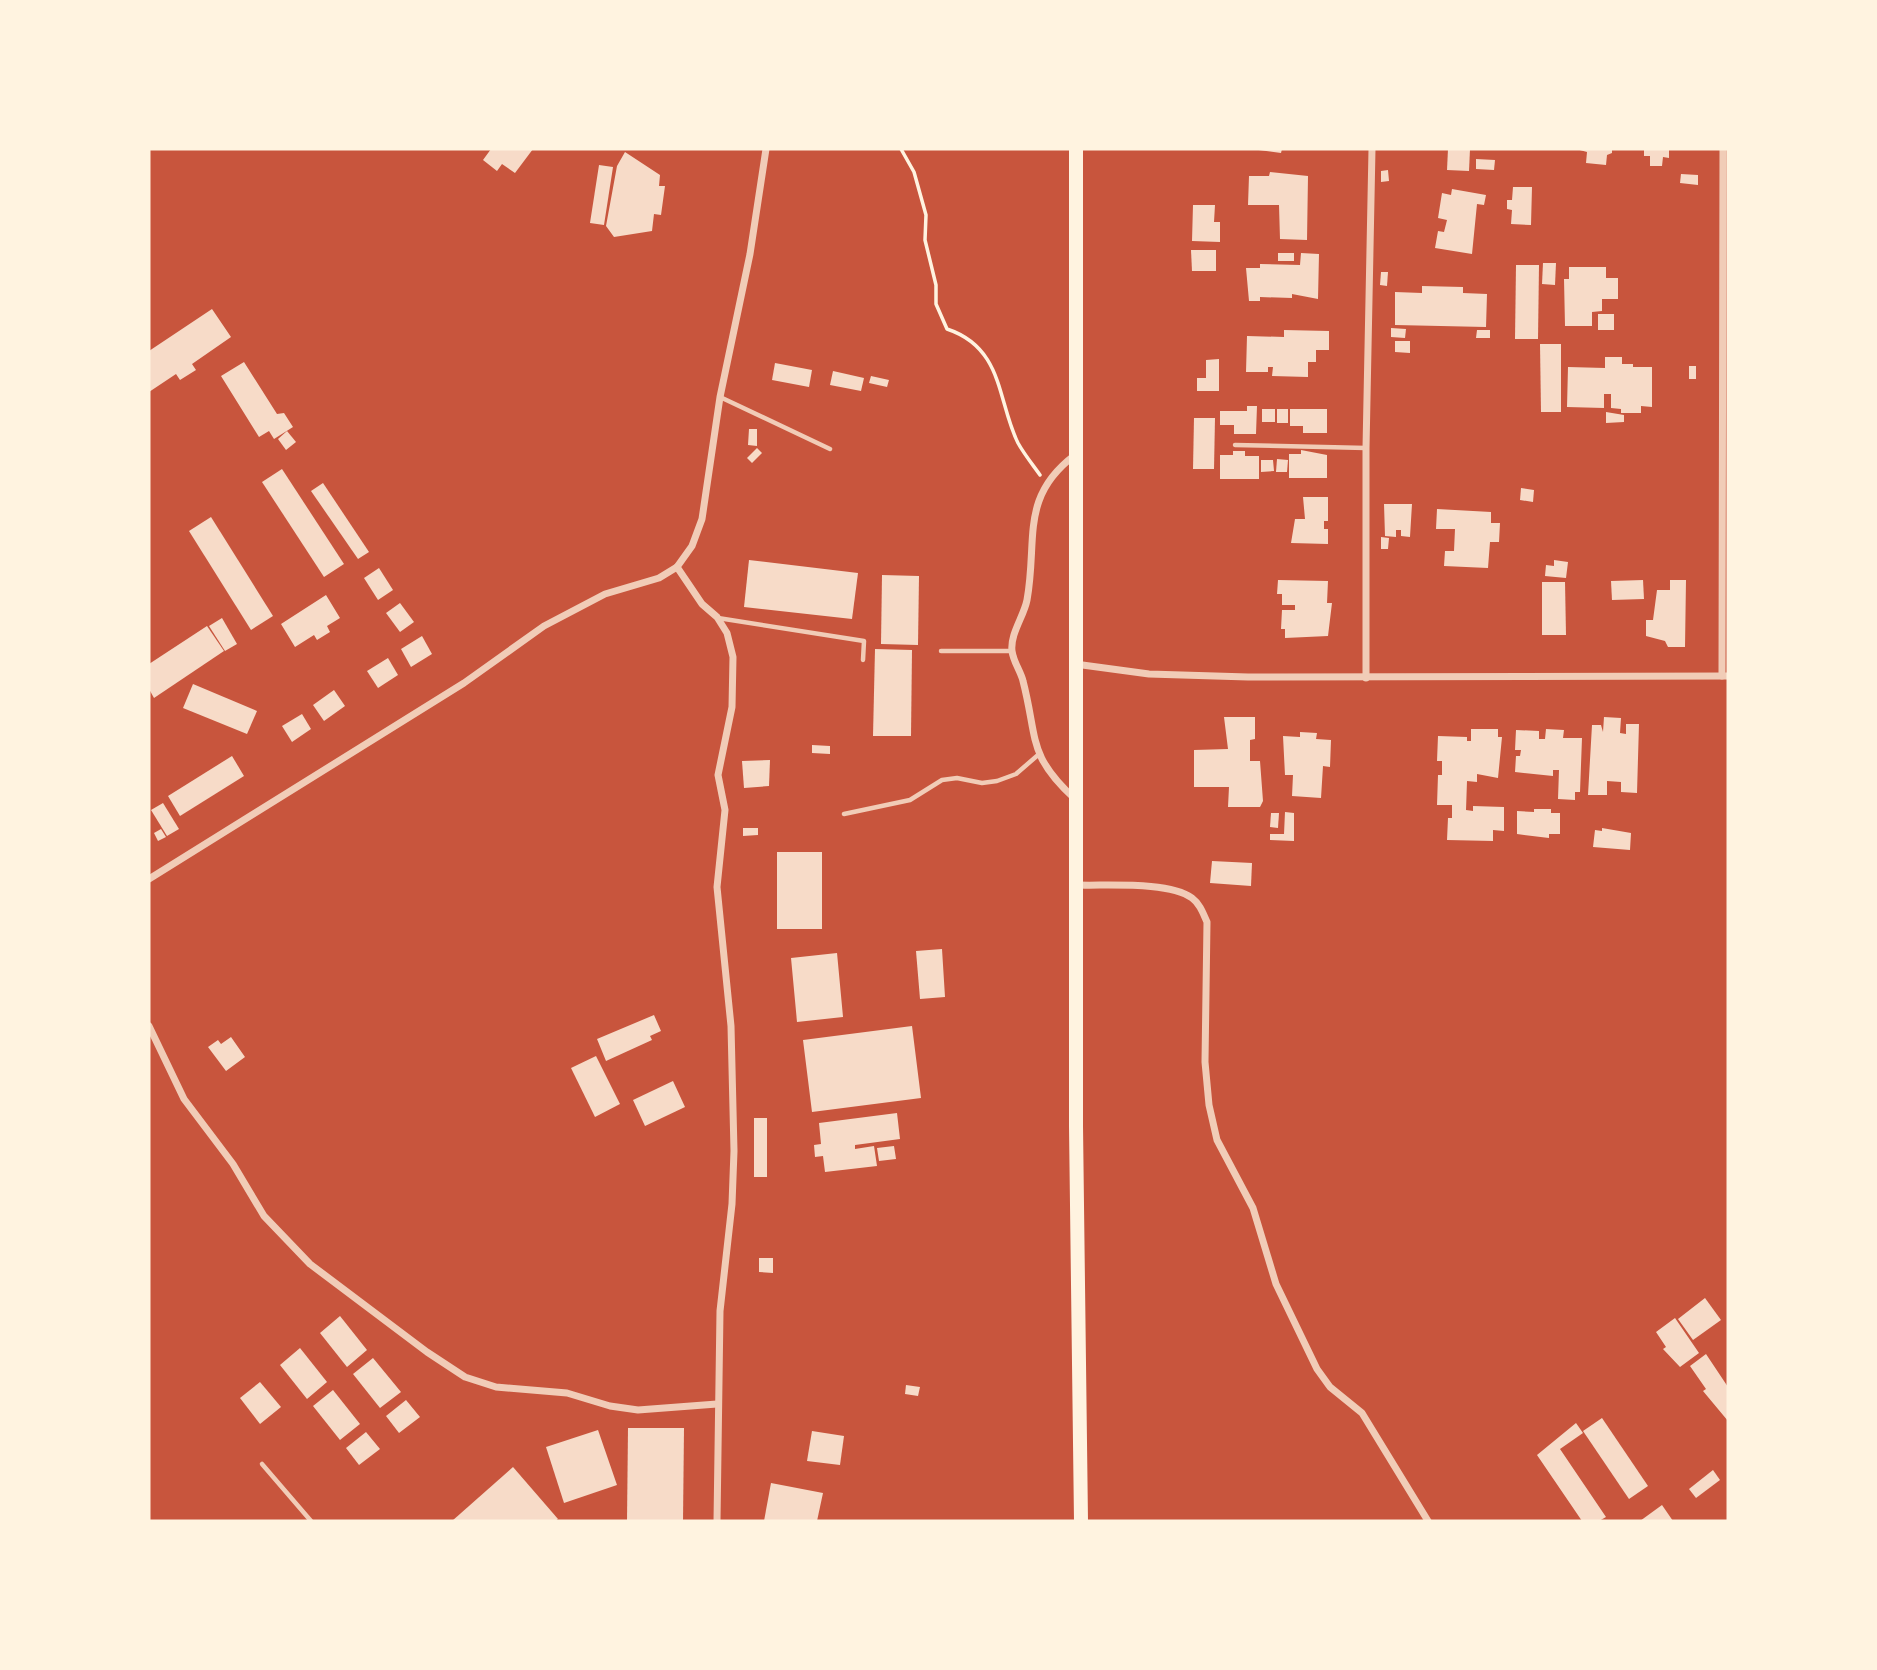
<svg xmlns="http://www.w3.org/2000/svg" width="1877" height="1670" font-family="Signika,sans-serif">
<rect width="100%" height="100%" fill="#c8553d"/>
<g fill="#f7dbc8">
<path d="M491 149H533L515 173 502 164 497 171 483 160Z"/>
<path d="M1251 149H1282L1281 153Z"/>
<path d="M1448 149H1470L1469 171 1447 170Z"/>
<path d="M1576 149H1612V153L1607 155 1606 165 1586 163 1587 152Z"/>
<path d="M1644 149H1669V158L1663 157 1662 166H1650V156H1644Z"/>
<path d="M625 152 660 175 659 186H665L661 215 654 214 652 231 614 237 606 226 617 166Z"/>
<path d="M1476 159 1495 160 1494 170 1476 169Z"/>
<path d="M599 165 613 167 604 225 590 223Z"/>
<path d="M1388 170 1389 181 1381 182V171Z"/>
<path d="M1270 172 1308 176 1307 240 1280 239 1279 205H1248L1249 176H1269Z"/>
<path d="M1681 174 1698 175V185L1680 183Z"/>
<path d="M1513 187H1532L1531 225 1511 224 1512 210 1507 209V200H1512Z"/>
<path d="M1452 189 1486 195 1484 205 1477 204 1472 254 1435 248 1438 231 1444 232 1447 220 1438 218 1442 193 1451 195Z"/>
<path d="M1193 205H1215L1214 222H1220V242L1192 241Z"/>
<path d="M1191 250H1216V271H1192Z"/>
<rect x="1278" y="253" width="16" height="8"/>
<path d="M1301 253 1319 254 1318 299 1292 294V298L1260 297V301H1249L1246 268H1260V264L1300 265Z"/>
<path d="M1543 263H1556L1555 285 1542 284Z"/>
<path d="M1516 265H1539L1538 339H1515Z"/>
<path d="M1569 267H1606V278H1618V299H1602V311L1592 312V326H1565L1564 279H1569Z"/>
<path d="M1381 272H1388L1387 286 1380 285Z"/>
<path d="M1422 286 1463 287V293L1487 294 1486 327 1395 325V292L1422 293Z"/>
<path d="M212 309 231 337 192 364 196 370 180 380 176 374 149 392V351Z"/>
<rect x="1598" y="314" width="16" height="16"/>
<path d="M1391 328 1406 329 1405 338 1391 337Z"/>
<path d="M1284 330 1329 331V350H1316V362H1308V377L1272 376 1273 367H1268V372H1246L1247 336 1284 337Z"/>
<path d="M1477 330H1490V338H1476Z"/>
<path d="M1395 341H1410V353L1395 352Z"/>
<path d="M1540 344H1561V412H1541Z"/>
<path d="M1605 357H1622V364H1633V367H1652V407L1641 406V413H1621V409L1611 408V394H1604V408L1567 407 1568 367 1605 368Z"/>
<path d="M1219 359V391H1197V378H1206V360Z"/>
<path d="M244 362 277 414 284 413 293 427 274 439 269 431 259 437 221 376Z"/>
<path d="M775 363 812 370 809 387 772 380Z"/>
<rect x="1689" y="366" width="7" height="13"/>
<path d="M833 371 864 378 861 391 830 385Z"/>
<path d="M871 376 889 380 887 387 869 383Z"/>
<path d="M1247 406H1257L1256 434H1234V425H1220V411H1247Z"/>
<rect x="1262" y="409" width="13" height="13"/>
<rect x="1277" y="409" width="11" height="14"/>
<path d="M1290 409H1327V433H1303V426H1290Z"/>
<path d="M1606 412 1624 415V422L1606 423Z"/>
<path d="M1194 418H1215L1214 469H1193Z"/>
<path d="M749 429H757V446L748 445Z"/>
<path d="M287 431 296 442 286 450 278 439Z"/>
<path d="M757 448 762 453 752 463 747 458Z"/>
<path d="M1301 450 1327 455V478H1289V454H1301Z"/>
<path d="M1233 451H1245V456H1259V479H1220V455H1233Z"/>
<path d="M1277 459 1288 460 1287 472H1276Z"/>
<path d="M1261 460H1273L1274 471 1261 472Z"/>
<path d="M282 469 344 564 324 577 262 482Z"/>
<path d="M323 483 369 552 358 559 311 491Z"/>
<path d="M1521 488 1534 490 1533 502 1520 500Z"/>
<path d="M1303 497H1328V521H1324V529H1328V544L1291 543 1295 519H1305Z"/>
<path d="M1384 504H1412L1410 537 1401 536V530H1396V537L1385 536Z"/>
<path d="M1437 509 1491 512V523H1500L1499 542H1490L1488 568 1444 566 1445 551H1454L1455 529H1436Z"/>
<path d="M211 517 273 616 251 630 189 531Z"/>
<path d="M1381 537 1389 538 1388 549H1381Z"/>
<path d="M749 560 858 573 852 619 744 607Z"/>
<path d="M1554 560 1568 562 1566 578 1545 576 1546 565 1554 566Z"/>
<path d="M379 568 393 590 378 600 364 578Z"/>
<path d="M882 575 919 576 918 645 881 644Z"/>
<path d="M1278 580 1328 581 1327 603H1332L1328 636 1285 638V629H1281L1282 610H1295V605H1282V594H1277Z"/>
<path d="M1643 580 1644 599 1612 600 1611 581Z"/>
<path d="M1670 580H1686L1685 647H1668L1665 641 1646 636V620H1653L1657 590H1670Z"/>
<path d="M1542 582H1565L1566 635H1542Z"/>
<path d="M326 595 340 618 327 626 330 632 317 640 314 635 295 647 281 624Z"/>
<path d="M400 603 414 622 400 632 386 613Z"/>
<path d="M222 618 237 644 225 651 209 626Z"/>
<path d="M207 626 224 651 154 698 149 689V664Z"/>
<path d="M422 636 432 654 411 667 401 649Z"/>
<path d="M875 649 912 650 911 736H873Z"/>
<path d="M388 658 398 675 378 688 367 671Z"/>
<path d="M193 684 257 711 247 734 183 708Z"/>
<path d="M334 690 345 706 324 721 313 705Z"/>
<path d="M302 714 311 729 292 742 282 726Z"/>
<path d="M1224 717H1255V739L1250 740V761H1260L1263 801 1260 807H1228L1229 787H1194V750L1228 749Z"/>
<path d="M1604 717 1621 718 1620 733 1626 734V724H1639L1637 793 1621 792V782L1607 781V795H1588L1592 725H1601L1603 732Z"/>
<path d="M1471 729H1498V737H1502L1498 778 1477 774V782L1467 781 1466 810 1473 811V806L1504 807V831L1493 830V841L1447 840 1448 818H1452V805H1437L1438 775H1442V761H1437L1438 736 1467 737V741H1471Z"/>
<path d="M1546 729 1564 730 1563 738H1582L1580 792H1575V800L1558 799 1559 770H1553V776L1515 772 1516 756H1520L1521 750H1515L1516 730 1539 731V739H1545Z"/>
<path d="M1300 732 1317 733 1316 739 1331 740 1330 767 1323 766 1321 798 1292 796 1293 775H1285L1283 736 1300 737Z"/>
<path d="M812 745 830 746V754L812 753Z"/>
<path d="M232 756 244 776 180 816 168 796Z"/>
<path d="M770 760 769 786 744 788 742 761Z"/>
<path d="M163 803 179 829 167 836 151 810Z"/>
<path d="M1534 809H1551V813H1560V834H1549V838L1517 834V811L1534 812Z"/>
<path d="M1285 812 1294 813V841L1270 840V834H1284Z"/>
<path d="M1271 813H1279L1278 828 1270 827Z"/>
<path d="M743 828H758V835L743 836Z"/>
<path d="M1602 828 1631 833 1630 850 1593 847 1595 830 1602 831Z"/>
<path d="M161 829 166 837 158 841 154 833Z"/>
<rect x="777" y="852" width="45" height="77"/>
<path d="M1212 861 1252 863 1251 886 1210 883Z"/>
<path d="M942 949 945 997 920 999 916 951Z"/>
<path d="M837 953 843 1017 797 1022 791 958Z"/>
<path d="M654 1015 661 1031 650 1036 652 1040 606 1061 597 1039Z"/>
<path d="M912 1026 921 1098 812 1112 803 1040Z"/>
<path d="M231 1037 245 1057 226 1071 208 1047 218 1040 221 1044Z"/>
<path d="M596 1056 620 1104 595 1117 571 1068Z"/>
<path d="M673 1081 685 1107 645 1126 633 1100Z"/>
<path d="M897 1113 900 1139 855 1145V1149L874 1146 877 1166 825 1172 823 1156 815 1157 814 1145 821 1144 819 1123Z"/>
<rect x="754" y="1118" width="13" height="59"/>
<path d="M894 1146 896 1159 879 1161 877 1148Z"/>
<path d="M759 1258H773V1273L759 1272Z"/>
<path d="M1705 1298 1721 1320 1693 1340 1678 1319Z"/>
<path d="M340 1316 367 1350 347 1367 320 1333Z"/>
<path d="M1675 1318 1699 1353 1680 1367 1663 1349 1666 1347 1656 1332Z"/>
<path d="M300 1348 327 1382 307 1399 280 1365Z"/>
<path d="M1706 1354 1728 1387V1421L1703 1391 1706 1389 1690 1366Z"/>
<path d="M373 1358 401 1392 380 1408 353 1374Z"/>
<path d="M260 1382 281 1407 260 1424 240 1398Z"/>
<path d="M906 1385 920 1387 918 1396 905 1394Z"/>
<path d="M333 1390 360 1424 340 1440 313 1406Z"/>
<path d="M406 1400 420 1417 399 1433 386 1416Z"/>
<path d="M1602 1418 1648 1486 1629 1499 1583 1431Z"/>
<path d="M1576 1423 1583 1433 1560 1449 1606 1517 1599 1521H1582L1537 1455Z"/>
<path d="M628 1428H684L683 1521H627Z"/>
<path d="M598 1430 617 1485 564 1503 546 1447Z"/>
<path d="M812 1431 844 1436 840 1465 807 1461Z"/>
<path d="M366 1432 380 1449 359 1465 346 1448Z"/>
<path d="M513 1467 558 1519 555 1521H452Z"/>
<path d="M1713 1470 1720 1480 1696 1498 1689 1489Z"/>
<path d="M771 1483 823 1493 817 1521H764Z"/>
<path d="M1662 1505 1673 1521H1640Z"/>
</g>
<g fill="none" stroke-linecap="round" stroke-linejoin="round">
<path stroke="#fff3e0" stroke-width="3.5" d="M901 149 914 172 926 215 925 240 936 285V304L947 329C1004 348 997 401 1018 443 1024 454 1033 465 1040 475"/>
<g stroke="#f1ccb7" stroke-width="4.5">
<path d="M720 397 830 449"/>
<path d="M1235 445 1366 448"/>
<path d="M718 618 864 641 863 660"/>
<path d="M941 651H1012"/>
<path d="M844 814 910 800 942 780 957 778 982 783 997 781 1016 774 1038 755"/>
<path d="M262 1464 311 1521"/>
</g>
<g stroke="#f1ccb7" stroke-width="7">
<path d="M1075 455C1019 497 1038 540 1027 600 1024 616 1010 634 1012 651 1013 661 1021 672 1023 681 1038 739 1027 755 1075 799"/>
<path d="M677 567 702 604 717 617 727 633 733 657 732 707 718 775 725 810 717 887 731 1026 734 1151 732 1204 720 1311 717 1521"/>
<path d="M1075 664 1149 674 1248 677 1728 676"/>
<path d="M1722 676 1723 149"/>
<path d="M1366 678V448L1372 149"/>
<path d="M149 879 464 683 544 626 605 594 659 578 677 567 692 546 702 519 720 397 750 254 766 149"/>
<path d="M1077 885C1107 886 1169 881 1192 898 1200 904 1203 913 1207 922L1205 1062 1209 1105 1217 1140 1253 1208 1276 1284 1317 1369 1330 1387 1362 1413 1428 1521"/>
<path d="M149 1026 184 1099 233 1164 264 1216 310 1264 427 1352 465 1377 496 1387 567 1393 610 1406 638 1410 717 1404"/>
</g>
<path stroke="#fff3e0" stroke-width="14" d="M1076 149V1126L1081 1521"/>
</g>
<rect width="1877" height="1670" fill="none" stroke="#fff3e0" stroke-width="301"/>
</svg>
